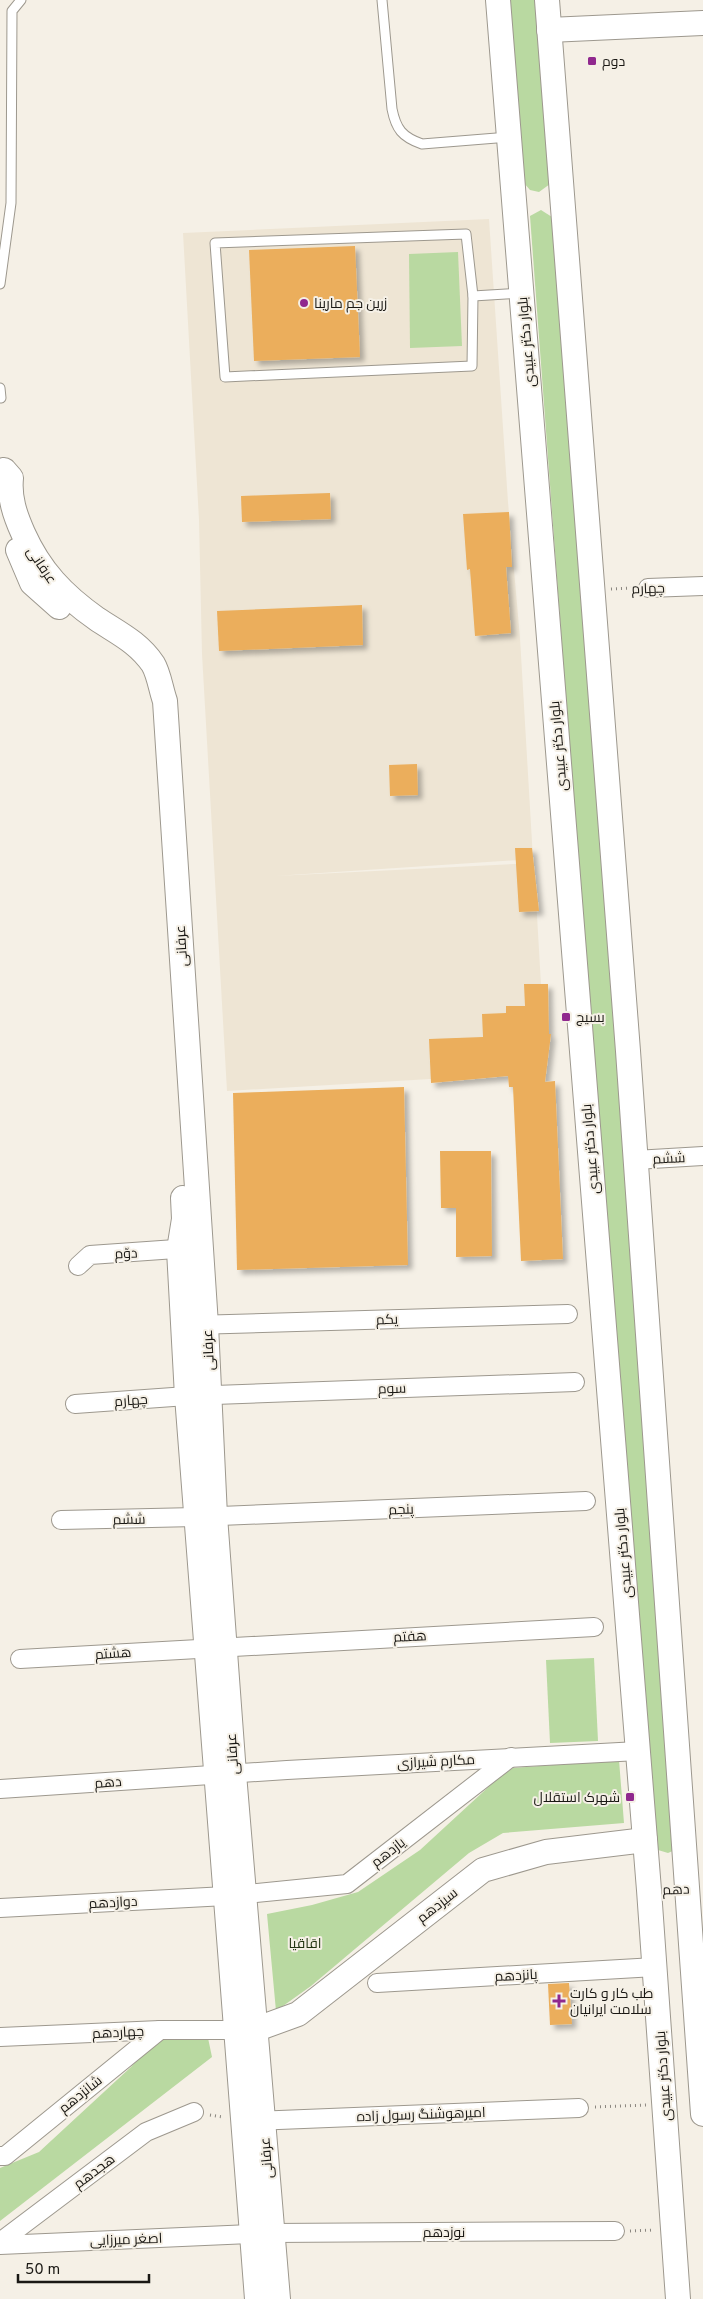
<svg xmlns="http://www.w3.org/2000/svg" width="703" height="2299" font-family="Overpass,Cairo,sans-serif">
<defs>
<filter id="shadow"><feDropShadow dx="4.5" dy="4.5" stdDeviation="2.5" flood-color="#0004"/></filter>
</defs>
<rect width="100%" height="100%" fill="#f5f0e6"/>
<path fill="#eee5d4" d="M489 219 508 502 520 638 533 859 275 876 534 863 546 1072 227 1091 202 654 199 520 183 233Z"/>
<g fill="#b9d9a1">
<path d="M508 0H535L550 184 539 192 530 190 524 183Z"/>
<path d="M541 210 552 217 623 1129 675 1850 668 1853 658 1850 598 1129 530 216Z"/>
<path d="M458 252 462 346 410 348 409 254Z"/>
<path d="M594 1658 598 1741 550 1743 546 1660Z"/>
<path d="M619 1760 624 1823 503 1833 469 1853 311 1986 276 2011 267 1914 312 1905 358 1892 420 1850 496 1780 513 1768Z"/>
<path d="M208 2038 212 2057 0 2221V2168L39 2152 131 2067 155 2040Z"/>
</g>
<g fill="#ebae5b" filter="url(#shadow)">
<path d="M355 246 360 357 254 361 249 250Z"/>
<path d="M330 493 331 519 242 522 241 496Z"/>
<path d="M509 512 512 567H506L511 633 475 636 470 569 467 570 463 514Z"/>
<path d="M362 605 363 645 219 651 217 611Z"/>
<path d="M417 764 418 795 390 796 389 765Z"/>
<path d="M515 848H532L539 911 519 912Z"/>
<path d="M524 984H548L549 1034H551L545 1082 555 1081 563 1259 521 1261 513 1087H509L508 1076 431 1083 429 1039 483 1037 482 1014 506 1013V1006H525Z"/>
<path d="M404 1087 408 1265 237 1270 233 1093Z"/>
<path d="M440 1151H491L492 1256 456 1257V1208H441Z"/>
<path d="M569 1983 572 2024 550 2025 548 1984Z"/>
</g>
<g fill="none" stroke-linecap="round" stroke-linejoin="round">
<defs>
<g id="lane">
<path d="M382 0 392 109C396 129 402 137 422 144L509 137"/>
<path d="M466 234 473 296 472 366 225 377 215 243Z"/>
<path d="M0 284 11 203 12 11 21 0"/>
<path d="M473 296 520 293"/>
<path d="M0 388 1 398"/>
</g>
<g id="street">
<path d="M648 588 703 586"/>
<path d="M635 1160 703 1156"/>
<path d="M78 1266 90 1255 190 1248"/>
<path d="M194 1325 568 1314"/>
<path d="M75 1404 187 1396 575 1382"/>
<path d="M61 1520 196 1517 586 1501"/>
<path d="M20 1659 594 1627"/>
<path d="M0 1789 287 1770 638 1751"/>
<path d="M0 1908 226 1896 347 1884 511 1757"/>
<path d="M377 1983 655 1967"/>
<path d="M0 2037 160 2030H247"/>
<path d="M252 2121 579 2108"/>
<path d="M0 2156H5L160 2030"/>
<path d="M0 2242 146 2132 194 2112"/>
<path d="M0 2245 272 2233 615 2231"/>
</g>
<g id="secondary">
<path d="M498 0 649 1890 678 2299"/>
<path d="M547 0 628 1051 703 2114"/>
<path d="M549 30 703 23"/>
<path d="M0 475 4 470 11 478C9 498 15 515 23 533 40 571 63 595 97 619 118 633 138 642 153 664 159 674 161 690 165 701L206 1325 215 1516 234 1774 278 2299"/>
<path d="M18 550 32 583 59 607"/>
<path d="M183 1198 184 1219 179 1250 187 1396 257 2299"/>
<path d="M254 2030 298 2014 483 1870 546 1852 645 1840"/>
</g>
</defs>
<use href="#lane" stroke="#9d988e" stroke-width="11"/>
<use href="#street" stroke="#9d988e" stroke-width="20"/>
<use href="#secondary" stroke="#9d988e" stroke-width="26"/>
<g stroke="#8a867f" stroke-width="3" stroke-dasharray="1 4" stroke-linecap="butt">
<path d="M611 589 633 588"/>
<path d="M595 2107 646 2105"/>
<path d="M210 2115 223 2117"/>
<path d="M630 2231 654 2230"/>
</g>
<use href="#lane" stroke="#fff" stroke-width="9"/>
<use href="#street" stroke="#fff" stroke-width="18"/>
<use href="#secondary" stroke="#fff" stroke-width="24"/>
</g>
<g fill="#90288e" stroke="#f5f0e6" stroke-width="2">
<rect x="587" y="56" width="10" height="10" rx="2.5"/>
<circle cx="304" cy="303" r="5"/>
<rect x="561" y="1012" width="10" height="10" rx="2.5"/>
<rect x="625" y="1792" width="10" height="10" rx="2.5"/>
<path d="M556.5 1993.5h5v5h5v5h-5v5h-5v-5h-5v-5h5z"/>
</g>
<g text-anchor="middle" stroke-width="4" stroke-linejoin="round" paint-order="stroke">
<g font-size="14" fill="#1a1814" stroke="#f5f0e6" text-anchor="start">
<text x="602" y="66">دوم</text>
<text x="314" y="308">زرین جم مارینا</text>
<text x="576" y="1022">بسیج</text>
<text x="620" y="1802" text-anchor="end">شهرک استقلال</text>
<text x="570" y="1998">طب کار و کارت<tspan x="570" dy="16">سلامت ایرانیان</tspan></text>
</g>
<g font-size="14" fill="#1a1814" stroke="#f5f0e6">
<text transform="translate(526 342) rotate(-95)" y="5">بلوار دکتر عبیدی</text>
<text transform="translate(42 565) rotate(56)" y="5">عرفانی</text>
<text transform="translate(648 588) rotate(-2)" y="5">چهارم</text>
<text transform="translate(558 746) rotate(-95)" y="5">بلوار دکتر عبیدی</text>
<text transform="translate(181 946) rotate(-94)" y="5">عرفانی</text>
<text transform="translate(590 1149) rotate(-95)" y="5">بلوار دکتر عبیدی</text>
<text transform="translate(669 1158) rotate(-3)" y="5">ششم</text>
<text transform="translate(126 1253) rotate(-3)" y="5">دوّم</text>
<text transform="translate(387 1319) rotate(-2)" y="5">یکم</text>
<text transform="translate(208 1350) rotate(-93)" y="5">عرفانی</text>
<text transform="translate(392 1388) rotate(-2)" y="5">سوم</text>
<text transform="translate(131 1400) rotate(-4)" y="5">چهارم</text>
<text transform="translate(401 1509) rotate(-2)" y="5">پنجم</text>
<text transform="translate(129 1519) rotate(-1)" y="5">ششم</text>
<text transform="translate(623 1553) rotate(-95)" y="5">بلوار دکتر عبیدی</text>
<text transform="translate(410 1636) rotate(-3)" y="5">هفتم</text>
<text transform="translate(113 1653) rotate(-4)" y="5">هشتم</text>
<text transform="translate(232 1754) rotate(-94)" y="5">عرفانی</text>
<text transform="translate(436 1761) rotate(-3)" y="5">مکارم شیرازی</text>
<text transform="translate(108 1782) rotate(-4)" y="5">دهم</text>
<text transform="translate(388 1852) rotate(-38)" y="5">یازدهم</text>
<text transform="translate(676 1889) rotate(-2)" y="5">دهم</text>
<text transform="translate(113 1902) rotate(-3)" y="5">دوازدهم</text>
<text transform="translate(437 1905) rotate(-38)" y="5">سیزدهم</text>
<text transform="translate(516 1975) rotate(-3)" y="5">پانزدهم</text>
<text transform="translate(118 2032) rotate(-3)" y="5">چهاردهم</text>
<text transform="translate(663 2076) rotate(-94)" y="5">بلوار دکتر عبیدی</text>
<text transform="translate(80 2094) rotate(-39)" y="5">شانزدهم</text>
<text transform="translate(421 2114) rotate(-2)" y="5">امیرهوشنگ رسول زاده</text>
<text transform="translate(266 2158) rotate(-95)" y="5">عرفانی</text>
<text transform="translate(94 2171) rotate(-37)" y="5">هجدهم</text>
<text x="444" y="2237">نوزدهم</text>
<text transform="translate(126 2239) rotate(-2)" y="5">اصغر میرزایی</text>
</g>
<g font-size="14" fill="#233513" stroke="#f5f0e6">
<text x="305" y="1948">اقاقیا</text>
</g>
</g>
<path d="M18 2274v8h131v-8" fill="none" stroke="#1a1814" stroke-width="2.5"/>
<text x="25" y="2274" font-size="15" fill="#1a1814" stroke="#f5f0e6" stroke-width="4" paint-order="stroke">50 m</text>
</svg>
